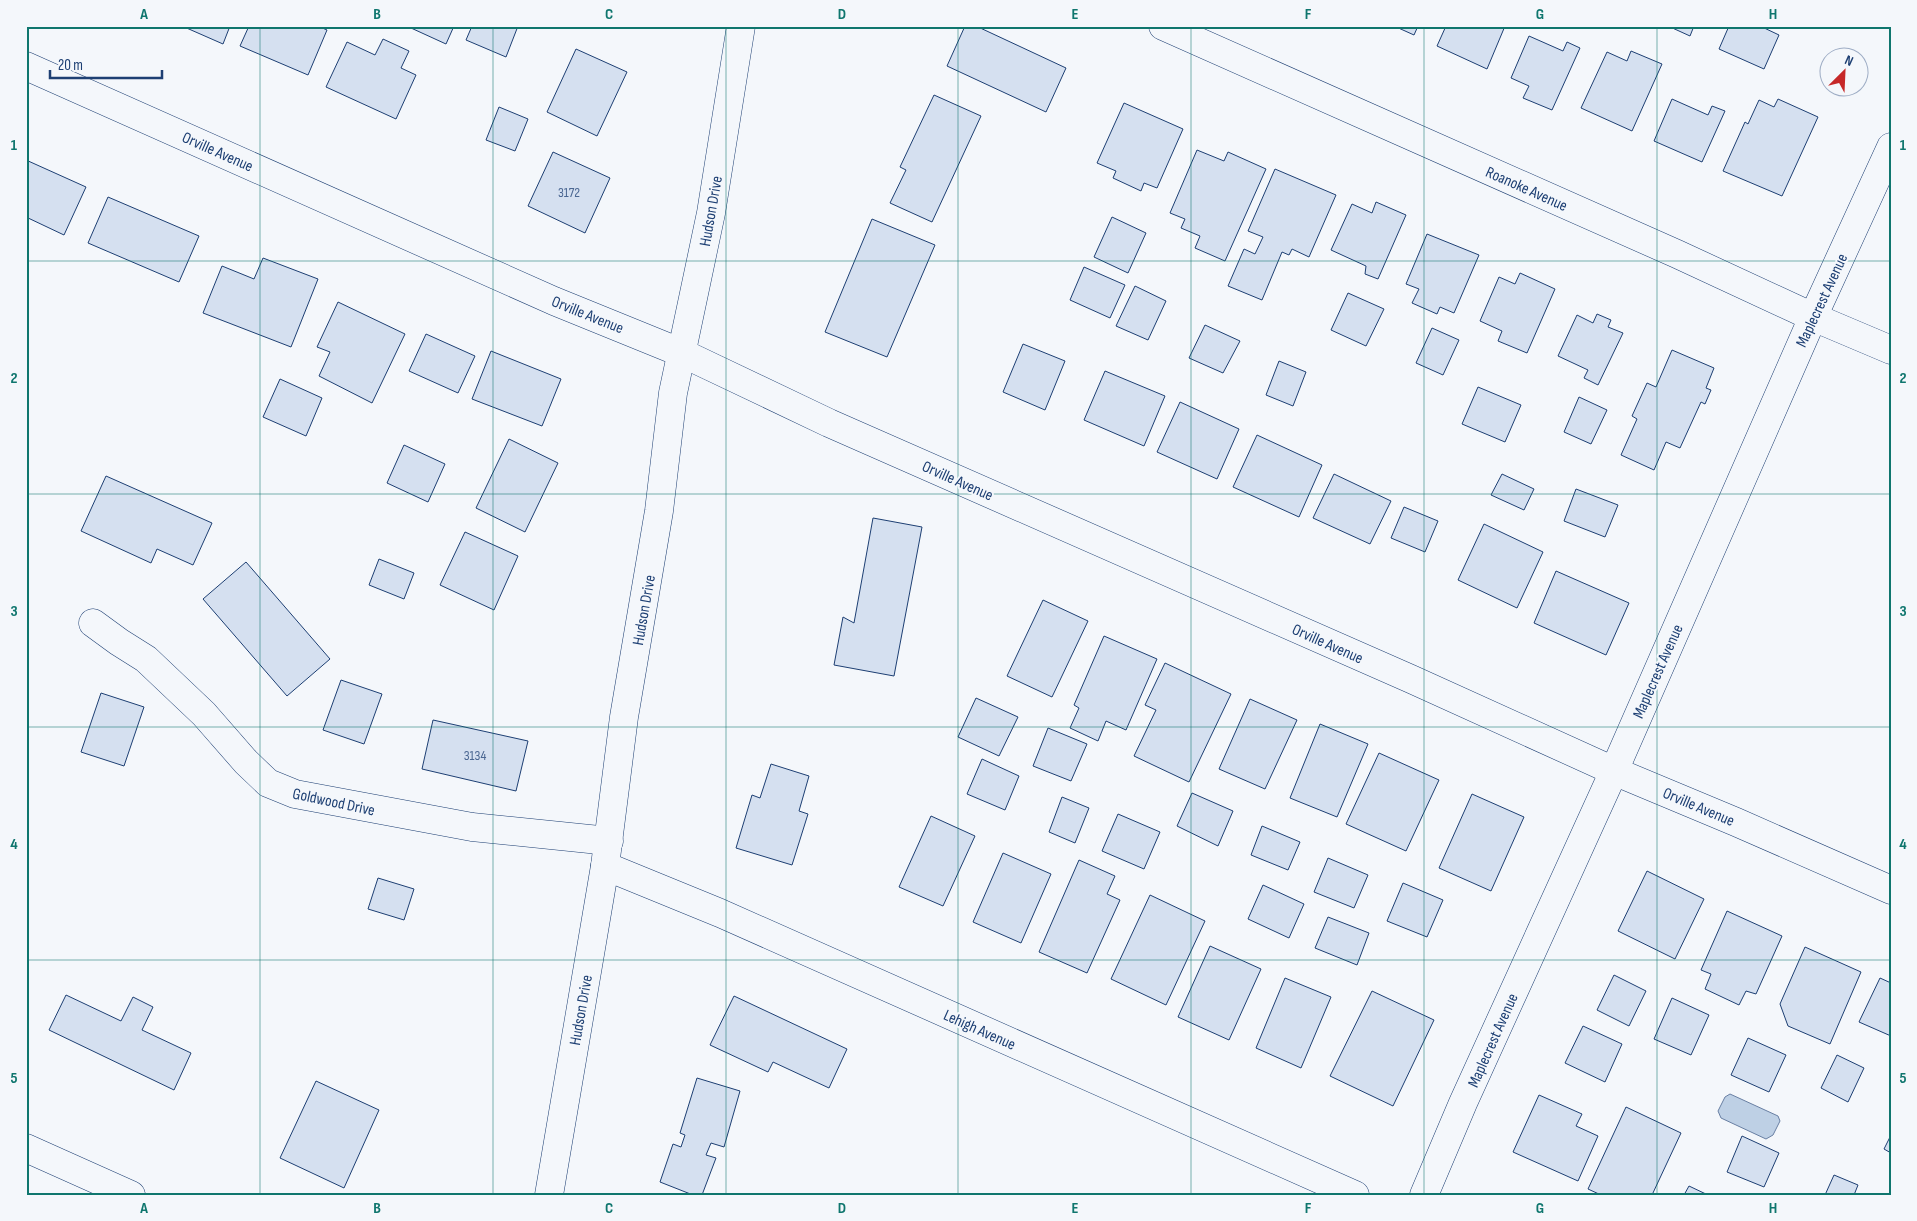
<svg xmlns="http://www.w3.org/2000/svg" width="1917" height="1221" font-family="'Sofia Sans Condensed',sans-serif">
<rect width="100%" height="100%" fill="#f4f7fb"/>
<path fill="#bed0e5" stroke="#687fa3" d="M1730 1094 1778 1116 1780 1121 1773 1135 1766 1139 1721 1118 1718 1111 1725 1097Z"/>
<g fill="#d5e0f0" stroke="#1d3f73">
<path d="M182 26H230L223 44Z"/>
<path d="M249 26H318L327 30 308 75 240 46Z"/>
<path d="M412 26H454L446 44 411 28Z"/>
<path d="M472 26H518L506 57 466 40Z"/>
<path d="M965 26H976L1066 68 1046 112 947 66Z"/>
<path d="M1394 26H1418L1414 35Z"/>
<path d="M1446 26H1505L1487 69 1437 46Z"/>
<path d="M1668 26H1694L1690 36Z"/>
<path d="M1729 26H1760L1779 35 1764 69 1719 49Z"/>
<path d="M1529 36 1563 51 1567 42 1580 48 1552 110 1523 98 1529 86 1511 78Z"/>
<path d="M383 39 409 51 401 68 416 75 396 119 326 87 347 42 375 55Z"/>
<path d="M576 49 627 72 597 136 547 112Z"/>
<path d="M1631 51 1662 64 1632 131 1581 108 1607 52 1627 61Z"/>
<path d="M934 95 981 116 932 222 890 203 906 170 900 167Z"/>
<path d="M1672 99 1708 115 1712 106 1725 111 1702 162 1654 141Z"/>
<path d="M1778 99 1818 117 1782 196 1723 171 1745 122 1748 124 1759 100 1774 107Z"/>
<path d="M1124 103 1183 129 1157 188 1144 183 1141 191 1113 178 1116 171 1097 163Z"/>
<path d="M499 107 528 119 515 151 486 140Z"/>
<path d="M1197 150 1224 161 1228 152 1266 169 1225 261 1195 248 1200 236 1181 228 1185 219 1170 213Z"/>
<path d="M553 152 610 178 585 233 528 206Z"/>
<path d="M26 160 86 187 64 235 26 217Z"/>
<path d="M1275 169 1336 195 1309 257 1292 249 1289 255 1282 252 1262 300 1228 286 1244 249 1255 254 1263 237 1248 231Z"/>
<path d="M108 197 199 236 179 282 88 243Z"/>
<path d="M1376 202 1406 215 1378 279 1365 274 1366 266 1331 250 1352 204 1372 213Z"/>
<path d="M1112 217 1146 233 1128 273 1094 257Z"/>
<path d="M872 219 935 245 887 357 825 332Z"/>
<path d="M1427 234 1479 255 1454 313 1440 307 1437 314 1412 303 1419 289 1406 284Z"/>
<path d="M263 258 318 279 291 347 203 313 222 266 254 279Z"/>
<path d="M1084 267 1125 285 1110 318 1070 300Z"/>
<path d="M1520 273 1555 289 1527 353 1498 341 1502 331 1480 321 1499 277 1515 284Z"/>
<path d="M1135 286 1166 301 1148 340 1116 326Z"/>
<path d="M1348 293 1384 309 1366 346 1331 330Z"/>
<path d="M338 302 405 334 372 403 319 376 330 352 317 347Z"/>
<path d="M1597 314 1611 320 1608 327 1623 333 1598 385 1584 378 1588 370 1558 356 1577 315 1593 323Z"/>
<path d="M1205 325 1240 341 1223 373 1189 358Z"/>
<path d="M1432 328 1459 340 1443 375 1416 363Z"/>
<path d="M426 334 475 356 458 393 409 371Z"/>
<path d="M1023 344 1065 361 1045 410 1003 392Z"/>
<path d="M1672 350 1714 368 1706 388 1711 390 1705 404 1701 402 1680 448 1666 442 1654 470 1621 455 1637 419 1632 416 1647 383 1656 387Z"/>
<path d="M491 351 561 379 542 426 472 399Z"/>
<path d="M1279 361 1306 372 1293 406 1266 395Z"/>
<path d="M1105 371 1165 396 1144 446 1084 420Z"/>
<path d="M280 379 322 398 306 436 263 417Z"/>
<path d="M1478 387 1521 405 1505 442 1462 424Z"/>
<path d="M1579 397 1607 410 1591 444 1564 432Z"/>
<path d="M1180 402 1239 429 1217 479 1157 452Z"/>
<path d="M1257 435 1322 465 1299 517 1233 487Z"/>
<path d="M509 439 558 463 525 532 476 508Z"/>
<path d="M404 445 445 464 428 502 387 483Z"/>
<path d="M1334 474 1391 501 1370 544 1313 518Z"/>
<path d="M1502 474 1534 489 1524 510 1491 495Z"/>
<path d="M106 476 212 523 193 565 157 549 151 563 81 531Z"/>
<path d="M1576 489 1618 505 1605 537 1564 521Z"/>
<path d="M1404 507 1438 521 1425 552 1391 538Z"/>
<path d="M873 518 922 527 894 676 834 665 843 617 854 623Z"/>
<path d="M1484 524 1543 552 1517 608 1458 580Z"/>
<path d="M465 532 518 556 494 610 440 585Z"/>
<path d="M379 559 414 573 404 599 369 585Z"/>
<path d="M246 562 330 659 287 696 203 599Z"/>
<path d="M1556 571 1629 603 1606 655 1534 623Z"/>
<path d="M1043 600 1088 621 1052 697 1007 676Z"/>
<path d="M1104 636 1157 659 1126 730 1106 721 1098 741 1070 728 1079 708 1074 705Z"/>
<path d="M1165 663 1231 694 1189 782 1134 756 1156 710 1145 705Z"/>
<path d="M341 680 382 694 364 744 323 730Z"/>
<path d="M101 693 144 707 124 766 81 752Z"/>
<path d="M976 698 1018 717 999 756 958 737Z"/>
<path d="M1250 699 1297 720 1265 789 1219 769Z"/>
<path d="M433 720 528 741 516 791 422 769Z"/>
<path d="M1320 724 1368 744 1337 817 1290 798Z"/>
<path d="M1048 728 1087 744 1071 781 1033 766Z"/>
<path d="M1379 753 1439 780 1406 851 1346 824Z"/>
<path d="M982 759 1019 776 1005 810 967 794Z"/>
<path d="M771 764 809 776 799 811 808 814 792 865 736 848 752 795 760 798Z"/>
<path d="M1192 793 1233 811 1218 846 1177 826Z"/>
<path d="M1472 794 1524 817 1491 891 1439 868Z"/>
<path d="M1062 797 1089 808 1075 843 1049 832Z"/>
<path d="M1118 814 1160 832 1144 869 1102 851Z"/>
<path d="M931 816 975 836 943 906 899 887Z"/>
<path d="M1262 826 1300 842 1288 870 1251 855Z"/>
<path d="M1003 853 1051 874 1021 943 973 922Z"/>
<path d="M1328 858 1368 875 1354 908 1314 892Z"/>
<path d="M1079 860 1115 876 1107 894 1120 900 1087 973 1039 952Z"/>
<path d="M1647 871 1704 899 1675 959 1618 931Z"/>
<path d="M378 878 414 889 404 920 368 909Z"/>
<path d="M1403 883 1443 900 1427 937 1387 921Z"/>
<path d="M1263 885 1304 904 1289 938 1248 919Z"/>
<path d="M1150 895 1205 921 1166 1005 1111 979Z"/>
<path d="M1727 911 1782 936 1756 994 1746 991 1739 1005 1705 989 1711 974 1701 970Z"/>
<path d="M1328 917 1369 933 1357 965 1315 948Z"/>
<path d="M1210 946 1261 969 1229 1040 1178 1017Z"/>
<path d="M1805 947 1861 972 1830 1044 1788 1026 1780 1004Z"/>
<path d="M1614 975 1646 991 1629 1026 1597 1010Z"/>
<path d="M1285 978 1331 997 1301 1068 1256 1048Z"/>
<path d="M1880 978 1891 983V1036L1859 1022Z"/>
<path d="M1372 991 1434 1020 1393 1106 1330 1076Z"/>
<path d="M66 995 121 1021 133 997 153 1007 142 1030 191 1053 174 1090 49 1030Z"/>
<path d="M734 996 847 1049 829 1088 773 1062 768 1072 710 1045Z"/>
<path d="M1672 998 1709 1015 1691 1055 1654 1039Z"/>
<path d="M1583 1026 1622 1044 1605 1082 1565 1063Z"/>
<path d="M1748 1038 1786 1055 1769 1092 1731 1075Z"/>
<path d="M1837 1055 1864 1068 1848 1102 1821 1088Z"/>
<path d="M697 1078 740 1091 724 1147 711 1143 706 1155 716 1158 702 1195H693L660 1182 673 1144 681 1147 685 1135 680 1133Z"/>
<path d="M316 1081 379 1110 344 1188 280 1158Z"/>
<path d="M1539 1095 1582 1114 1576 1126 1598 1136 1578 1181 1513 1152Z"/>
<path d="M1626 1107 1681 1133 1652 1195H1601L1588 1189Z"/>
<path d="M1891 1135V1153L1884 1149Z"/>
<path d="M1742 1136 1779 1153 1764 1187 1727 1172Z"/>
<path d="M1834 1175 1858 1185 1854 1195H1825Z"/>
<path d="M1689 1186 1708 1195H1684Z"/>
</g>
<g fill="none" stroke-linecap="round" stroke-linejoin="round">
<defs>
<g id="street">
<path d="M1163 26 1677 254 1813 317 1891 350"/>
<path d="M26 66 554 301 682 353 829 423 1411 679 1614 771 1736 822 1891 890"/>
<path d="M93 623 119 642 146 659 204 714 246 762 268 783 295 794 472 827 609 841"/>
<path d="M605 866 720 913 1355 1195"/>
<path d="M26 1148 131 1195"/>
<path d="M1424 1195 1463 1103 1614 771 1813 317 1891 147"/>
</g>
<path id="secondary" d="M549 1195 605 866 624 717 659 511 673 393 711 213 741 26"/>
</defs>
<use href="#street" stroke="#1d3f73" stroke-width="29"/>
<use href="#secondary" stroke="#1d3f73" stroke-width="29"/>
<use href="#street" stroke="#f4f7fb" stroke-width="28"/>
<use href="#secondary" stroke="#f4f7fb" stroke-width="28"/>
</g>
<path fill="none" stroke="#0f766e" stroke-width="1" stroke-opacity="0.55" d="M260 26V1195M493 26V1195M726 26V1195M958 26V1195M1191 26V1195M1424 26V1195M1657 26V1195M26 261H1891M26 494H1891M26 727H1891M26 960H1891"/>
<g text-anchor="middle" stroke-width="4" stroke-linejoin="round" paint-order="stroke">
<g font-size="14" fill="#4b6792">
<text x="569" y="197">3172</text>
<text x="475" y="760">3134</text>
</g>
<g font-size="16" fill="#1d3f73" stroke="#f4f7fb">
<text transform="translate(218 151) rotate(24)" y="6">Orville Avenue</text>
<text transform="translate(1527 188) rotate(24)" y="6">Roanoke Avenue</text>
<text transform="translate(710 211) rotate(-80)" y="6">Hudson Drive</text>
<text transform="translate(1821 300) rotate(-65)" y="6">Maplecrest Avenue</text>
<text transform="translate(588 314) rotate(22)" y="6">Orville Avenue</text>
<text transform="translate(958 480) rotate(24)" y="6">Orville Avenue</text>
<text transform="translate(643 610) rotate(-80)" y="6">Hudson Drive</text>
<text transform="translate(1328 643) rotate(24)" y="6">Orville Avenue</text>
<text transform="translate(1657 671) rotate(-66)" y="6">Maplecrest Avenue</text>
<text transform="translate(334 801) rotate(12)" y="6">Goldwood Drive</text>
<text transform="translate(1699 806) rotate(23)" y="6">Orville Avenue</text>
<text transform="translate(580 1010) rotate(-80)" y="6">Hudson Drive</text>
<text transform="translate(980 1029) rotate(24)" y="6">Lehigh Avenue</text>
<text transform="translate(1492 1040) rotate(-66)" y="6">Maplecrest Avenue</text>
</g>
</g>
<rect width="1917" height="1221" fill="none" stroke="#f4f7fb" stroke-width="55"/>
<g transform="translate(1844 72) rotate(24)"><circle r="24" fill="#f4f7fb" stroke="#9eadc5"/>
<path d="M0-4L9 19L0 12L-9 19Z" fill="#c62828"/>
<text y="-8" font-size="14" font-weight="bold" text-anchor="middle" fill="#1d3f73">N</text>
</g>
<path d="M50 70v8h112v-8" fill="none" stroke="#1d3f73" stroke-width="2.5"/>
<text x="58" y="70" font-size="15" fill="#1d3f73" stroke="#f4f7fb" stroke-width="4" paint-order="stroke">20 m</text>
<rect x="28" y="28" width="1862" height="1166" fill="none" stroke="#0f766e" stroke-width="2"/>
<g font-size="16" text-anchor="middle" font-weight="bold" fill="#0f766e">
<text x="144" y="19">A</text>
<text x="377" y="19">B</text>
<text x="609" y="19">C</text>
<text x="842" y="19">D</text>
<text x="1075" y="19">E</text>
<text x="1308" y="19">F</text>
<text x="1540" y="19">G</text>
<text x="1773" y="19">H</text>
<text x="14" y="150">1</text>
<text x="1903" y="150">1</text>
<text x="14" y="383">2</text>
<text x="1903" y="383">2</text>
<text x="14" y="616">3</text>
<text x="1903" y="616">3</text>
<text x="14" y="849">4</text>
<text x="1903" y="849">4</text>
<text x="14" y="1083">5</text>
<text x="1903" y="1083">5</text>
<text x="144" y="1213">A</text>
<text x="377" y="1213">B</text>
<text x="609" y="1213">C</text>
<text x="842" y="1213">D</text>
<text x="1075" y="1213">E</text>
<text x="1308" y="1213">F</text>
<text x="1540" y="1213">G</text>
<text x="1773" y="1213">H</text>
</g>
</svg>
